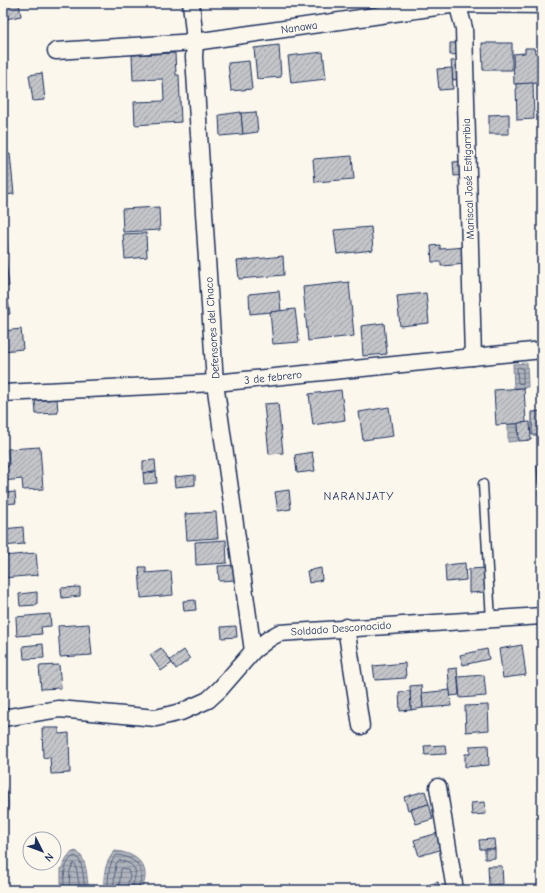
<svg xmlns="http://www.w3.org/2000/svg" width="545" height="893" font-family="'Comic Neue',sans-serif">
<defs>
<pattern id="water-rules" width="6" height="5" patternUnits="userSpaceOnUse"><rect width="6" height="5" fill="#afb3bb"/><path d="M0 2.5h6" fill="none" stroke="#8e929b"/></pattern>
<pattern id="building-hatch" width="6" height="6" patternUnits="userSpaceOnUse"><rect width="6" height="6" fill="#c3c5c9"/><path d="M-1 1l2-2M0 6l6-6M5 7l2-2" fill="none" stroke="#9ea0a6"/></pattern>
</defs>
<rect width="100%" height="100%" fill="#fbf7ec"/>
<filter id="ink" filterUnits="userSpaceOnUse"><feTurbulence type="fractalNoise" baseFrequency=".025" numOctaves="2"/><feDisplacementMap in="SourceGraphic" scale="8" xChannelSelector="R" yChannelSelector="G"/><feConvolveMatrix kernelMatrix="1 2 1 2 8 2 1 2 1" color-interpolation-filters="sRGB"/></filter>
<g filter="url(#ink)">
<g fill="url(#water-rules)" stroke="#747e96">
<path d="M527 363 528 387 514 388 513 364Z"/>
<path d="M508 424H517L518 441 508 442Z"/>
<path d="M3 782C9 794 12 810 3 820Z"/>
<path d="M76 851C88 859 86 877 89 890H61V869L70 853Z"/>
<path d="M115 851C137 853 153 867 141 890H104C103 876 105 861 115 851Z"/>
</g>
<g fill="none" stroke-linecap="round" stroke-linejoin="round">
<g stroke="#566483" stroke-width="1">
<path d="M519 367 523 369V384L518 383 517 369Z"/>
<path d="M64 890C64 879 63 860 75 856 84 860 83 880 85 890"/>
<path d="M69 890 70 870 74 863 76 866 80 890"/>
<path d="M108 890C108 879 108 862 117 855 129 856 143 864 141 877 141 882 138 886 138 890"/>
<path d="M113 890 116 864 119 860C143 866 134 875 132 890"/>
<path d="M119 890 121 869 123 868 128 870 130 876 126 890"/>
</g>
</g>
<g fill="url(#building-hatch)" stroke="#1b2f5e">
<path d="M4 3H19L21 16 6 19Z"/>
<path d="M450 43H460L461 54 450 55Z"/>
<path d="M482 43H512V70H483Z"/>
<path d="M279 45 281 77 257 79 254 48Z"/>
<path d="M525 48H534L535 53H542V83L514 84 513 54 525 53Z"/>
<path d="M323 52 326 79 291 83 288 56Z"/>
<path d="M175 53 176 75H179L181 122 135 125 134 102 164 101 163 79 133 80 132 55Z"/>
<path d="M462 60 464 79 453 80 451 61Z"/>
<path d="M249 61 252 89 231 91 228 63Z"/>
<path d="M452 68 453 89 439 90 437 69Z"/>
<path d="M42 73 45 100 33 101 29 75Z"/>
<path d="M530 83H533L534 119 517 120 516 84Z"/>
<path d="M241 112 243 134 220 136 219 115Z"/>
<path d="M256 112 258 132 243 134 241 113Z"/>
<path d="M509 114V134H489V115Z"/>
<path d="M3 154H10L14 194 3 195Z"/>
<path d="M352 156 354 179 315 182 313 159Z"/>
<path d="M466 161 467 175 454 176 453 162Z"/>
<path d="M159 207 160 230 123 232 122 209Z"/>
<path d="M371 227 373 250 337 254 334 230Z"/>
<path d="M6 229 8 253 3 254V230Z"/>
<path d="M146 233 147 257 125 259 123 234Z"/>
<path d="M440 245V249L465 247 467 264 441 266V262H432L431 246Z"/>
<path d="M3 254H5L9 286 3 287Z"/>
<path d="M283 256 284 275 239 279 237 261Z"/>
<path d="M349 282 354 336 308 341 303 287Z"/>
<path d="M3 287H6L10 314 3 315Z"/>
<path d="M279 291 281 311 250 314 249 294Z"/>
<path d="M426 293 429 323 400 326 397 296Z"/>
<path d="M295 309 299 342 273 344 270 312Z"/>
<path d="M384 323 387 354 363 356 361 326Z"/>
<path d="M21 329 23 349 3 351V331Z"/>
<path d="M524 388 526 423 496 425 494 390Z"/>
<path d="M341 390 345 420 313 425 309 394Z"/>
<path d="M57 399 58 413 36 414 35 401Z"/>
<path d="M278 403 283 453 269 454 264 404Z"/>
<path d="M389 407 393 436 363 440 359 412Z"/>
<path d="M542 411V435H532V412Z"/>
<path d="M530 422 531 440 519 441 518 423Z"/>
<path d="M40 447 43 489 23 490 22 479 3 481V466H9L8 449Z"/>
<path d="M312 452 315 471 297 473 295 455Z"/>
<path d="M155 460 156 472 143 473V461Z"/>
<path d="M537 466H542V484H538Z"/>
<path d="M156 472 157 483 144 484 143 473Z"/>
<path d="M195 475V485L175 487 174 477Z"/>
<path d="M289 490 291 509 278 511 275 492Z"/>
<path d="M538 490H542V511H540Z"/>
<path d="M15 492 16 503 3 504V493Z"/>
<path d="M216 512 218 538 187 540 185 514Z"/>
<path d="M539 516H542V531H540Z"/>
<path d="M23 527 24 544 3 546V529Z"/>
<path d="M226 540 227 563 196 565 195 542Z"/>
<path d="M36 553 38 575 3 578V556Z"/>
<path d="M465 563 466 580 446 582 445 565Z"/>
<path d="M235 565 236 580 219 581 218 566Z"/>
<path d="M139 567H146V573L171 571 173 595 141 598Z"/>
<path d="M321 568 322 580 309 583 307 571Z"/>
<path d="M487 568V592L469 593V569Z"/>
<path d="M80 587V596L62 598 61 588Z"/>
<path d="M37 592V605L20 606 19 594Z"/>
<path d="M195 600 196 610 184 611 183 601Z"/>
<path d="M50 614 51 626 41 627 42 634 17 636 16 617Z"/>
<path d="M89 624 92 655 60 657 58 626Z"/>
<path d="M236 626 237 637 222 638 221 627Z"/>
<path d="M43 644 44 658 24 659 23 646Z"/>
<path d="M522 645 526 675 503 678 499 649Z"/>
<path d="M161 648 172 663 161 671 150 655Z"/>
<path d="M487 649 489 659 463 665 460 655Z"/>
<path d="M184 650 190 659 176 669 170 660Z"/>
<path d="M405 663 406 678 375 680 373 666Z"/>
<path d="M59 665 61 688 41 689 39 666Z"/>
<path d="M457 668 459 695 450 696 448 669Z"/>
<path d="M484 675 486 696 460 698 458 677Z"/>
<path d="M421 685 423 708 411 710 410 686Z"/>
<path d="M450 690 451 706 423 708 422 693Z"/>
<path d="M410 691 411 710 400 711 399 692Z"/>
<path d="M488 705 489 730 466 732 465 706Z"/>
<path d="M42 728H59V734L69 733 70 773 51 774 50 757 43 758Z"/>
<path d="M445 745 446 754 425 755 424 746Z"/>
<path d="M488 745 489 765 465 767V754H470V746Z"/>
<path d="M425 791 429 804 408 810 404 797Z"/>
<path d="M485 802 486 814 472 815 471 803Z"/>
<path d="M429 804 433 819 416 824 411 809Z"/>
<path d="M438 833 443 849 419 856 414 840Z"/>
<path d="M494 839 495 849H480L479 840Z"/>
<path d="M485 849H495V858L485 859Z"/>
<path d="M488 866H502L503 884 489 885Z"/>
<path d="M438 882 440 890H417V888Z"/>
</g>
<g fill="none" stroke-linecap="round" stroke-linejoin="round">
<defs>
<path id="service" d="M483 484 491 620"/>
<g id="minor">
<path d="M191 3 195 42 194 57 215 383 253 651"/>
<path d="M457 3 464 28 473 357"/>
<path d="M56 51 195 42 457 4 542 5"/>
<path d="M3 393 215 383 542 350"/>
<path d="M346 627 361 726"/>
<path d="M3 718 59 709 156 718 181 712 208 700 220 689 253 651 270 638 279 633 542 616"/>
<path d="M438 787 455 890"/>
</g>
</defs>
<use href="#service" stroke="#1b2f5e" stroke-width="11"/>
<use href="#minor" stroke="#1b2f5e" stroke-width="19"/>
<use href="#service" stroke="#fbf7ec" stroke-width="8"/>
<use href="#minor" stroke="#fbf7ec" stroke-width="16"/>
</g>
</g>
<g text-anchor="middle" stroke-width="4" stroke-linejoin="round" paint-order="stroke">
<g font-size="11" fill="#1b2f5e" stroke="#fbf7ec">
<text transform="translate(299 27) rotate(-8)" y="4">Nanawa</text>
<text transform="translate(468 179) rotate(-92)" y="4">Mariscal José Estigarribia</text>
<text transform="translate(212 328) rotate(-94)" y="4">Defensores del Chaco</text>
<text transform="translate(273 377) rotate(-6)" y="4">3 de febrero</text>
<text transform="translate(341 628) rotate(-4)" y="4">Soldado Desconocido</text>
</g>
<g font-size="12" letter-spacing="1" fill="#1b2f5e" stroke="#fbf7ec">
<text x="359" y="500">NARANJATY</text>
</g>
</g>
<rect width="545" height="893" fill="none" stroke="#fbf7ec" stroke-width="16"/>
<rect x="8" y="8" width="529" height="877" fill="none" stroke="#1b2f5e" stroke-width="1.5" filter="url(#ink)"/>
<g transform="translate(42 851) rotate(132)"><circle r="19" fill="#fbf7ec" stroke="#a1a7b3"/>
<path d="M0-3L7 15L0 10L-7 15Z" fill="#1b2f5e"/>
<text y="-6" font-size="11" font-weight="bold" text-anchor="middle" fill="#1b2f5e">N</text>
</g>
</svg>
